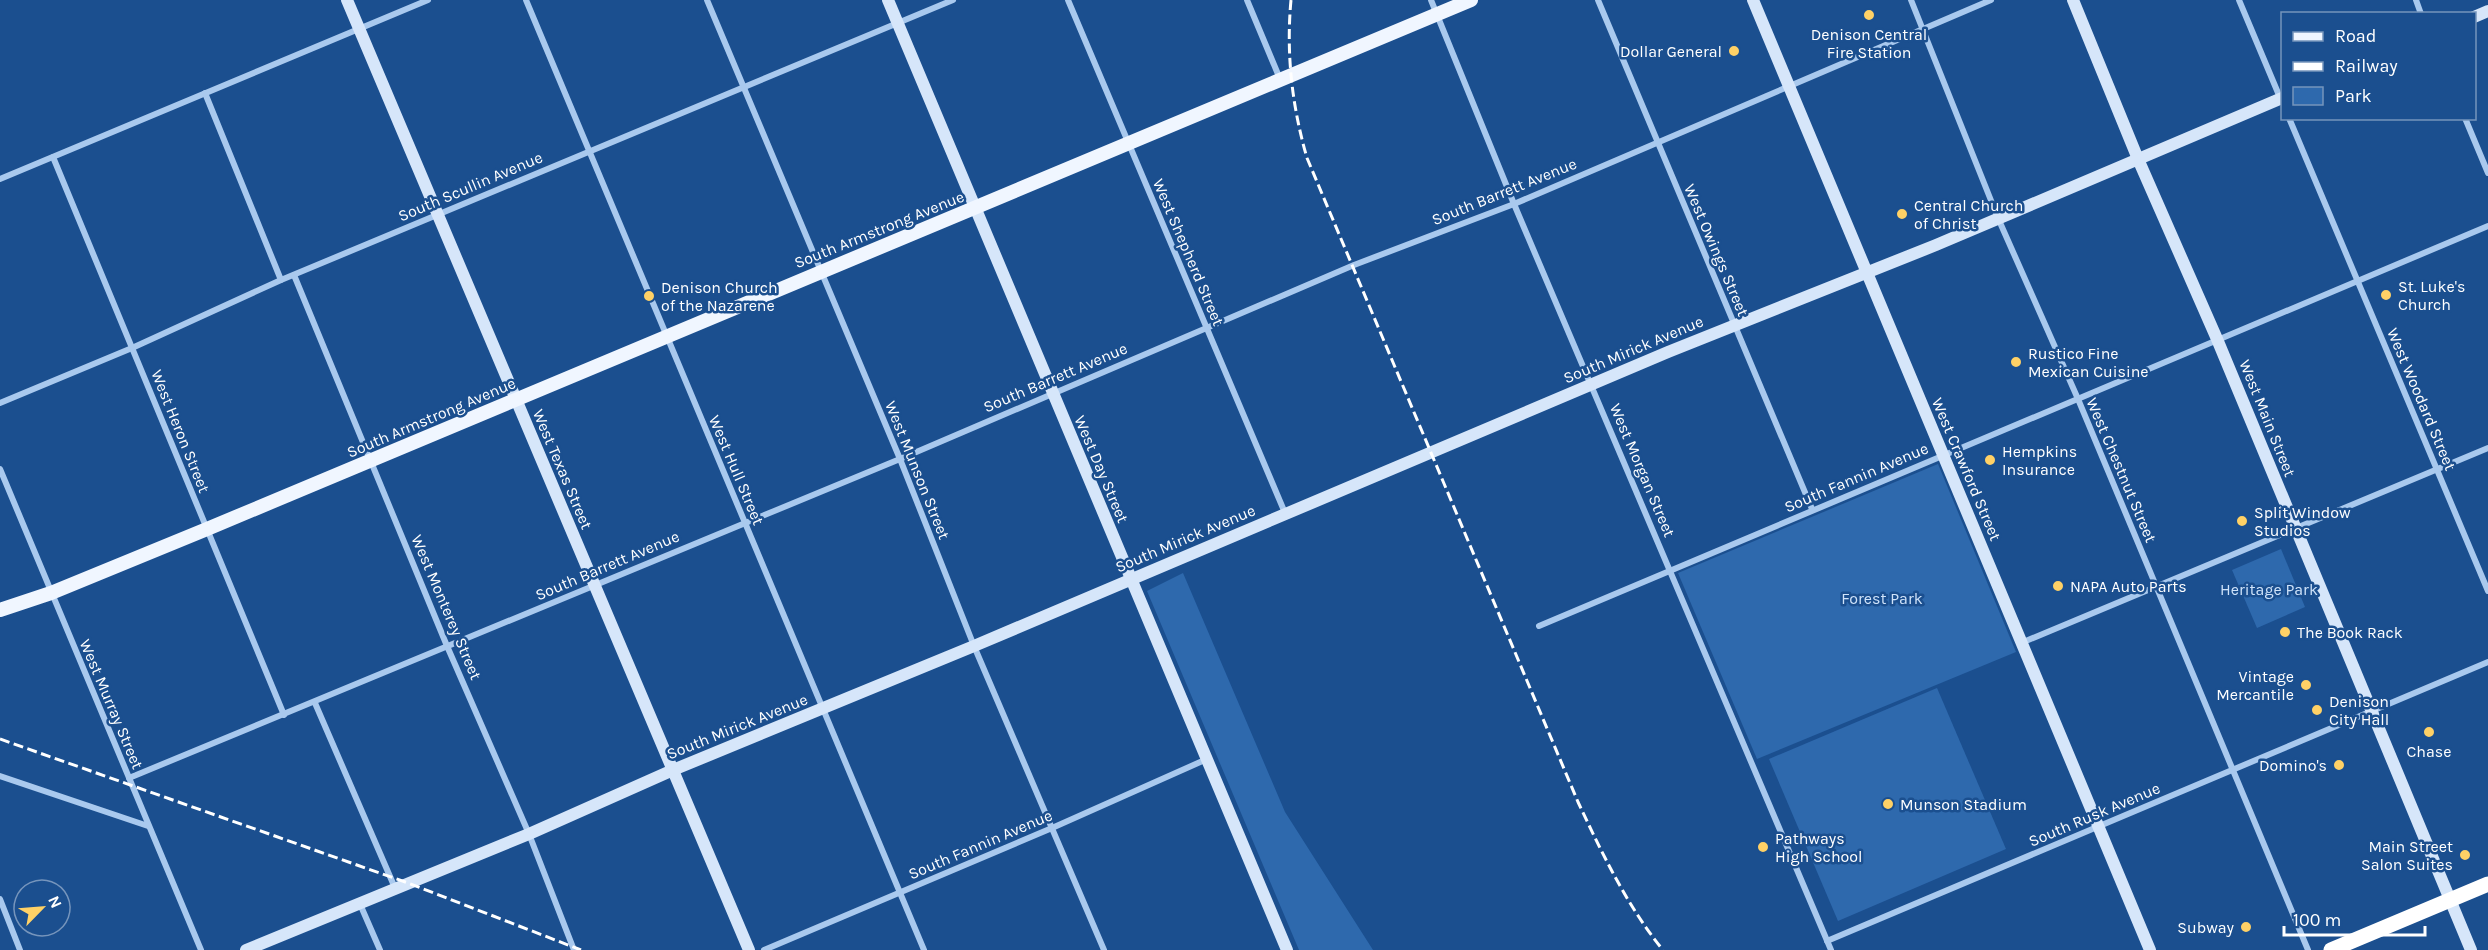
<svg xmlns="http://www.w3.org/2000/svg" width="2488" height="950" font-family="Karla,sans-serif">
<rect width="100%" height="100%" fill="#1b4f8f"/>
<g fill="#2e69ad">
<path d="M1938 464 2016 652 1757 759 1678 573Z"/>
<path d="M2281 549 2305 607 2257 628 2232 570Z"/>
<path d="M1183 573 1285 812 1373 950H1299L1147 591Z"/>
<path d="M1937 688 2006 849 1838 921 1769 759Z"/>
</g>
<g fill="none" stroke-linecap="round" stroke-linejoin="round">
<g stroke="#a9c9ee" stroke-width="6">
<path d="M526 0 924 950"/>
<path d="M707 0 900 459 974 646 1104 950"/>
<path d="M1068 0 1285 513"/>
<path d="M1247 0 1280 79"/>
<path d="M1431 0 1514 204 1831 950"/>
<path d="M1598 0 1812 509"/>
<path d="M1911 0 1998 218 2078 399 2308 950"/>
<path d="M2239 0 2281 100"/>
<path d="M2416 0 2421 14"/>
<path d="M205 93 281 280"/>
<path d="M2289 118 2488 591"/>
<path d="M2465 118 2488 173"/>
<path d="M53 157 284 715"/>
<path d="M0 179 428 0"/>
<path d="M294 275 447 646 529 834 574 950"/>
<path d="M0 403 132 348 281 280 953 0"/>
<path d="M0 469 201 950"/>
<path d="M1539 626 2488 226"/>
<path d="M2021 643 2488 448"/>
<path d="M315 703 395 888"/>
<path d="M0 776 148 826"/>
<path d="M129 778 900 459 1354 265 1514 204 1991 0"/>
<path d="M0 899 20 950"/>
<path d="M360 904 380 950"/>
<path d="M1827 941 2488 662"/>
<path d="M764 950 1052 828 1207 759"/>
</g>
<g stroke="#d6e6fa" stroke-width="12">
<path d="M347 0 749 950"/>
<path d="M888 0 1287 950"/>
<path d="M1753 0 2150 950"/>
<path d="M2073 0 2138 159 2217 339 2471 950"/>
<path d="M2474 17 2488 11"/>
<path d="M246 950 529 834 673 770 974 646 1668 352 1936 245 2282 98"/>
</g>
<path stroke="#f0f6ff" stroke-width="14" d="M0 610 51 593 207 529 1471 0"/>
<path stroke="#fff" stroke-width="15" d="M2331 950 2488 884"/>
<g stroke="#fff" stroke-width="3" stroke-dasharray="10 4.5" stroke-linecap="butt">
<path d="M1291 0C1286 54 1292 106 1307 158L1578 802C1602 853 1627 906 1663 950"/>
<path d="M0 739 408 883 581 950"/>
</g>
</g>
<g fill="#ffd166" stroke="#1b4f8f" stroke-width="2">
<circle cx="1869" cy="15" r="6"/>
<circle cx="1734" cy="51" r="6"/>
<circle cx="1902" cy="214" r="6"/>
<circle cx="2386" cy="295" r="6"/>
<circle cx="649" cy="296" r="6"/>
<circle cx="2016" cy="362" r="6"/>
<circle cx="1990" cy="460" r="6"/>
<circle cx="2242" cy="521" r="6"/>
<circle cx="2058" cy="586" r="6"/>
<circle cx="2285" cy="632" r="6"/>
<circle cx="2306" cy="685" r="6"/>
<circle cx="2317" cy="710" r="6"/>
<circle cx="2429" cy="732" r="6"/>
<circle cx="2339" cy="765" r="6"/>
<circle cx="1888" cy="804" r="6"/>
<circle cx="1763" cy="847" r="6"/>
<circle cx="2465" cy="855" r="6"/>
<circle cx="2246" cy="927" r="6"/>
</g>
<g text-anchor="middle" stroke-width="5" stroke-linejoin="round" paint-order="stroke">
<g font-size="16" fill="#fff" stroke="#1b4f8f" text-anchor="start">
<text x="1869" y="40" text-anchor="middle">Denison Central<tspan x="1869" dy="18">Fire Station</tspan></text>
<text x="1722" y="57" text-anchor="end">Dollar General</text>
<text x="1914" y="211">Central Church<tspan x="1914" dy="18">of Christ</tspan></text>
<text x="2398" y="292">St. Luke's<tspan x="2398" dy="18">Church</tspan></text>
<text x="661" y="293">Denison Church<tspan x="661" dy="18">of the Nazarene</tspan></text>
<text x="2028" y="359">Rustico Fine<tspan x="2028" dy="18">Mexican Cuisine</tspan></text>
<text x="2002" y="457">Hempkins<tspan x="2002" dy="18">Insurance</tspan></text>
<text x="2254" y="518">Split Window<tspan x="2254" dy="18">Studios</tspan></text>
<text x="2070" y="592">NAPA Auto Parts</text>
<text x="2297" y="638">The Book Rack</text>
<text x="2294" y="682" text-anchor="end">Vintage<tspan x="2294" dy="18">Mercantile</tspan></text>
<text x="2329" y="707">Denison<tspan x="2329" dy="18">City Hall</tspan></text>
<text x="2429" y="757" text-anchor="middle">Chase</text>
<text x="2327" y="771" text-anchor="end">Domino's</text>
<text x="1900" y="810">Munson Stadium</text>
<text x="1775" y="844">Pathways<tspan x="1775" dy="18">High School</tspan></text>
<text x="2453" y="852" text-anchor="end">Main Street<tspan x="2453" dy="18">Salon Suites</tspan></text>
<text x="2234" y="933" text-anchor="end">Subway</text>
</g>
<g font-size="16" fill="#fff" stroke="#1b4f8f">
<text transform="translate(470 186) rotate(-23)" y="6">South Scullin Avenue</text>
<text transform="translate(1504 191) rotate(-22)" y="6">South Barrett Avenue</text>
<text transform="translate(879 229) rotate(-22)" y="6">South Armstrong Avenue</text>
<text transform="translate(1717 250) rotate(67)" y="6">West Owings Street</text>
<text transform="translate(1189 252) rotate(67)" y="6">West Shepherd Street</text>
<text transform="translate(1633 349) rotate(-23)" y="6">South Mirick Avenue</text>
<text transform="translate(1055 377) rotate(-23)" y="6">South Barrett Avenue</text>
<text transform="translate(2422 399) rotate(67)" y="6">West Woodard Street</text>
<text transform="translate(431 417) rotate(-23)" y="6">South Armstrong Avenue</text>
<text transform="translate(2268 418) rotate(68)" y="6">West Main Street</text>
<text transform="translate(181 431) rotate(68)" y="6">West Heron Street</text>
<text transform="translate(563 469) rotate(67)" y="6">West Texas Street</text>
<text transform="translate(1102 469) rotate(67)" y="6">West Day Street</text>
<text transform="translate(1967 469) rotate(67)" y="6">West Crawford Street</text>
<text transform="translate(737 470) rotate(67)" y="6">West Hull Street</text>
<text transform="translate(918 470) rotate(68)" y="6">West Munson Street</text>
<text transform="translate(1643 470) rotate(67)" y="6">West Morgan Street</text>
<text transform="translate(2122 470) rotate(67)" y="6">West Chestnut Street</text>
<text transform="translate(1856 477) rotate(-23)" y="6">South Fannin Avenue</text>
<text transform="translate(1185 538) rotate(-23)" y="6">South Mirick Avenue</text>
<text transform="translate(607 565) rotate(-23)" y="6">South Barrett Avenue</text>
<text transform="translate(447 607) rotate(67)" y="6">West Monterey Street</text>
<text transform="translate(112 704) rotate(67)" y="6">West Murray Street</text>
<text transform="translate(737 726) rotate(-22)" y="6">South Mirick Avenue</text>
<text transform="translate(2094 814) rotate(-23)" y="6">South Rusk Avenue</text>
<text transform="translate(980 844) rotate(-23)" y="6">South Fannin Avenue</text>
</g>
<g font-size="16" fill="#cfe3fa" stroke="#1b4f8f">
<text x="2269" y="595">Heritage Park</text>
<text x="1882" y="604">Forest Park</text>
</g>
</g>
<rect x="2281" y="12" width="195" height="108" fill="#1b4f8f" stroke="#7695bc" stroke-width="1.5"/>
<rect x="2293" y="32" width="30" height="9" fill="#f0f6ff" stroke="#7695bc" stroke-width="1.5"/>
<text x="2335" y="42" font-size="18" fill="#ffffff">Road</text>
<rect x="2293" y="62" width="30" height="9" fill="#ffffff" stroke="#7695bc" stroke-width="1.5"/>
<text x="2335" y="72" font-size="18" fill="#ffffff">Railway</text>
<rect x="2293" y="87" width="30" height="18" fill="#2e69ad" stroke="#7695bc" stroke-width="1.5"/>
<text x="2335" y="102" font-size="18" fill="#ffffff">Park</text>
<g transform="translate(42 908) rotate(65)"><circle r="28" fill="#1b4f8f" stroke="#7695bc" stroke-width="1.5"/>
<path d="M0-4.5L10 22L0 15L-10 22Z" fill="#ffd166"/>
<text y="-9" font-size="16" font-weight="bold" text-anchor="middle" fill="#ffffff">N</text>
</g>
<path d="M2284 926v9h141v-9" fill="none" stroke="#ffffff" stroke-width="3"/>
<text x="2293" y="926" font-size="18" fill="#ffffff" stroke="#1b4f8f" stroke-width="4.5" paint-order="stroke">100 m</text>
</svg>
